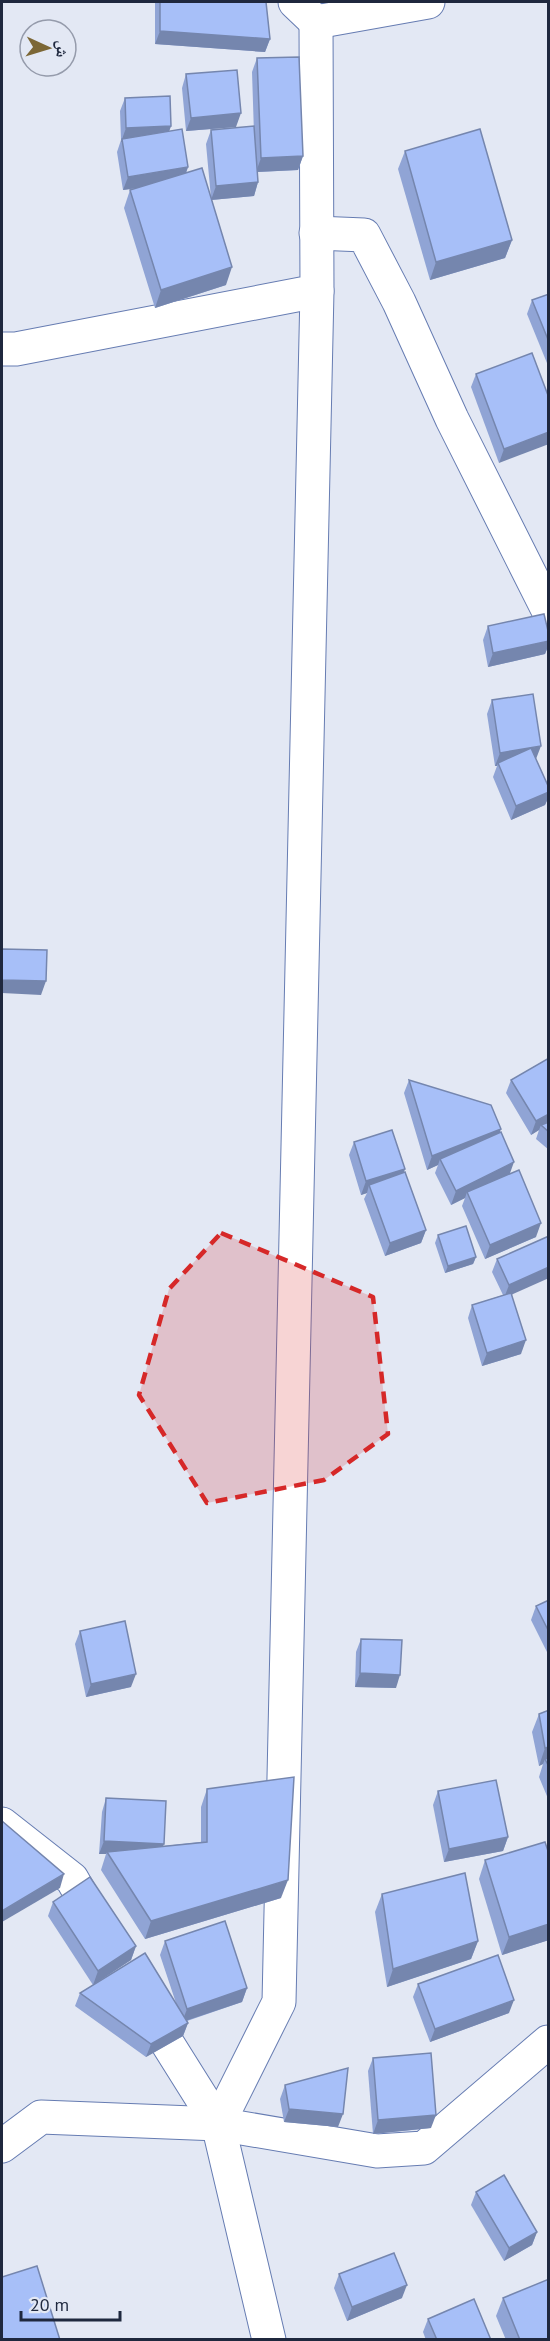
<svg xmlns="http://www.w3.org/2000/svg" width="550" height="2341" font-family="'PT Sans','Noto Naskh Arabic',sans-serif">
<rect width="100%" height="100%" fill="#e3e8f4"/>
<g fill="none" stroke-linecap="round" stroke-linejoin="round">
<defs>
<g id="minor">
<path d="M295 2 316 22 428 2"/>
<path d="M316 233 364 235 399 302 452 419 548 610"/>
<path d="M2 349H16L317 291 316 22"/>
<path d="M2 1824 72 1879 98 1925"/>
<path d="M144 2006 218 2124 269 2340"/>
<path d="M218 2124 279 2002 317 291"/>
<path d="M2 2146 41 2117 218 2124 377 2151 424 2148 548 2042"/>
</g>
</defs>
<use href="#minor" stroke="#667cb2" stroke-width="35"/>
<use href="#minor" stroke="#fff" stroke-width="33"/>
</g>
<g fill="#90a4d5">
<path d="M155 2H266L270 39 265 52 155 44Z"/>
<path d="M257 58 303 156 298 170 258 172V182L254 196 211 200 226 285 155 308 124 208 130 190 139 188 123 190 117 152 121 140 120 111 125 98 171 126 169 131 188 167 186 173 211 198 206 144 211 130 254 134 252 72Z"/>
<path d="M186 74 236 127 186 131 182 88Z"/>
<path d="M405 151 512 240 505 258 430 280 398 169Z"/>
<path d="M549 294V368L527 314 532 300Z"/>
<path d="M476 374 549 398 499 463 471 387Z"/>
<path d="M488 626 549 635V644L545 654 488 667 483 640Z"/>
<path d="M492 700 536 759 549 788V796L545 805 511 820 493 777 497 766H495L487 714Z"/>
<path d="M549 1058V1150L536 1139 539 1130 531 1135 506 1093 511 1080Z"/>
<path d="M409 1080 500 1133 509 1174 536 1237 485 1259 462 1206 465 1198 451 1205 435 1173 438 1165 427 1170 404 1093Z"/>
<path d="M354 1142 405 1169 403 1173 426 1230 421 1243 385 1256 364 1199 367 1193 361 1195 349 1155Z"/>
<path d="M438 1235 476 1257 473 1264 445 1273 435 1243Z"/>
<path d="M549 1236 512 1295 521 1354 482 1366 468 1318 472 1305 503 1295 492 1272 497 1259Z"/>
<path d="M549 1600V1656L531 1620 536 1606Z"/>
<path d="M80 1631 131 1687 86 1697 75 1644Z"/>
<path d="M361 1639 396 1688 355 1687 356 1652Z"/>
<path d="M549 1710V1801L539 1777 543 1764 539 1766 532 1732 539 1714Z"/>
<path d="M207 1789 281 1898 145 1939 101 1870 106 1854H99L102 1812 106 1798 163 1846 201 1842V1807Z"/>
<path d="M438 1791 508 1837 503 1851 444 1862 433 1805Z"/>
<path d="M549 1854V1940L502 1955 479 1879 485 1860Z"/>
<path d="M382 1894 478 1941 471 1959 387 1987 375 1912Z"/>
<path d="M53 1902 136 1946 131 1960 93 1985 48 1916Z"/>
<path d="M165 1941 247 1988 242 2002 187 2021 188 2023 183 2036 146 2057 75 2006 80 1993 176 2003 160 1955Z"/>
<path d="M418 1984 509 2013 430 2042 413 1997Z"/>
<path d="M373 2058 431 2128 373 2134 368 2071Z"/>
<path d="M285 2085 338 2127 284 2122 280 2099Z"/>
<path d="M476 2192 537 2232 532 2245 504 2261 471 2205Z"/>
<path d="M339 2274 402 2298 347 2321 334 2288Z"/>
<path d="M503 2298 549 2340H506L496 2316Z"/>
<path d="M428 2319 491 2340H426L423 2332Z"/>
</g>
<g fill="#7586ae">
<path d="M160 31 270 39 265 52 155 44Z"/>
<path d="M241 113 236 127 186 131 191 118Z"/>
<path d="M171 126 166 140 121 142 126 128Z"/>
<path d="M303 156 298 170 256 172 261 158Z"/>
<path d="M188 167 183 181 123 190 128 177Z"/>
<path d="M258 182 254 196 211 200 216 186Z"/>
<path d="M512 240 505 258 430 280 436 262Z"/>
<path d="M232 267 226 285 155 308 161 290Z"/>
<path d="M549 432V444L499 463 504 449Z"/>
<path d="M549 641V644L545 654 488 667 493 653Z"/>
<path d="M541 746 536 759 498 763 497 766H495L500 753Z"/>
<path d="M549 792V796L545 805 511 820 516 806Z"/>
<path d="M2 980 46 981 41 995 2 993Z"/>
<path d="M549 1114V1124L541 1125 539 1130 531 1135 536 1121Z"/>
<path d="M501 1129 496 1143 440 1159 438 1165 427 1170 432 1156Z"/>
<path d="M514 1162 509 1176 467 1192 465 1198 451 1205 456 1191Z"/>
<path d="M405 1169 400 1183 369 1185 367 1193 361 1195 366 1181Z"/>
<path d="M541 1223 536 1237 485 1259 490 1245Z"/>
<path d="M426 1230 421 1243 385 1256 390 1243Z"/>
<path d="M476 1257 473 1264 445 1273 448 1266Z"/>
<path d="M549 1267V1278L504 1298 509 1285Z"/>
<path d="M526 1340 521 1354 482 1366 487 1353Z"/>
<path d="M360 1673 400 1675 396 1688 355 1687Z"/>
<path d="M136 1674 131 1687 86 1697 91 1684Z"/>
<path d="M549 1747V1762L545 1759 543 1764 539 1766 545 1748Z"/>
<path d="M508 1837 503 1851 444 1862 449 1849Z"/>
<path d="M104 1841 164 1844 159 1857 107 1852 106 1854H99Z"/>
<path d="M64 1874 60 1888 2 1922V1911Z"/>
<path d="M288 1880 281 1898 145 1939 151 1921Z"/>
<path d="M549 1924V1940L502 1955 509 1937Z"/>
<path d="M478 1941 471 1959 387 1987 393 1969Z"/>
<path d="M136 1946 131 1960 93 1985 98 1971Z"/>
<path d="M247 1988 242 2002 182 2022 187 2009Z"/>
<path d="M514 2000 509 2013 430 2042 435 2029Z"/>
<path d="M188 2023 183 2036 146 2057 151 2044Z"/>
<path d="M289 2109 343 2114 338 2127 284 2122Z"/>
<path d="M436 2115 431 2128 373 2134 378 2120Z"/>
<path d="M537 2232 532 2245 504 2261 509 2248Z"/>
<path d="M407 2285 402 2298 347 2321 352 2307Z"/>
</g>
<g fill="#a7bff8" stroke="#7586ae" stroke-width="1.5">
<path d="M160 2H266L270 39 160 31Z"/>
<path d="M299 57 303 156 261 158 257 58Z"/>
<path d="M237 70 241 113 191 118 186 74Z"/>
<path d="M170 96 171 126 126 128 125 98Z"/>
<path d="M254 126 258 182 216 186 211 130Z"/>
<path d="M182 129 188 167 128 177 122 139Z"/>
<path d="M480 129 512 240 436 262 405 151Z"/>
<path d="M202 168 232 267 161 290 130 190Z"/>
<path d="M549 294V342L532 300Z"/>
<path d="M532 353 549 398V432L504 449 476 374Z"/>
<path d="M544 614 549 635V641L493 653 488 626Z"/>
<path d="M533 694 541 746 500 753 492 700Z"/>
<path d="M531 748 549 788V792L516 806 498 763Z"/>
<path d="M2 949 47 950 46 981 2 980Z"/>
<path d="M549 1058V1114L536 1121 511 1080Z"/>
<path d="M409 1080 491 1105 501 1129 432 1156Z"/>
<path d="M549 1122V1132L541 1125Z"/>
<path d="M392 1130 405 1169 366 1181 354 1142Z"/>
<path d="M501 1132 514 1162 456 1191 440 1159Z"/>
<path d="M519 1170 541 1223 490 1245 467 1192Z"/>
<path d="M405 1172 426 1230 390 1243 369 1185Z"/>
<path d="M466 1226 476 1257 448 1266 438 1235Z"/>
<path d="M549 1236V1267L509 1285 497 1259Z"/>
<path d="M511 1293 526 1340 487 1353 472 1305Z"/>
<path d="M549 1600V1632L536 1606Z"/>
<path d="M125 1621 136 1674 91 1684 80 1631Z"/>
<path d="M361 1639 402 1640 400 1675 360 1673Z"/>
<path d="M549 1710V1747L545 1748 539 1714Z"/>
<path d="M549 1758V1767L545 1759Z"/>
<path d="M294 1777 288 1880 151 1921 107 1852 207 1842V1789Z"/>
<path d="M496 1780 508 1837 449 1849 438 1791Z"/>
<path d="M106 1798 166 1801 164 1844 104 1841Z"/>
<path d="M2 1821 64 1874 2 1911Z"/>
<path d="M545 1842 549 1854V1924L509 1937 485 1860Z"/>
<path d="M465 1873 478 1941 393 1969 382 1894Z"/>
<path d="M90 1877 136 1946 98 1971 53 1902Z"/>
<path d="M225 1921 247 1988 187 2009 165 1941Z"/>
<path d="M145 1953 188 2023 151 2044 80 1993Z"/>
<path d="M498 1955 514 2000 435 2029 418 1984Z"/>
<path d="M431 2053 436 2115 378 2120 373 2058Z"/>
<path d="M348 2068 343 2114 289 2109 285 2085Z"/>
<path d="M504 2175 537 2232 509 2248 476 2192Z"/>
<path d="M394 2253 407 2285 352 2307 339 2274Z"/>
<path d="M37 2266 60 2340H2V2277Z"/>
<path d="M549 2279V2340H520L503 2298Z"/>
<path d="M474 2299 491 2340H437L428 2319Z"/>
</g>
<path fill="#d62828" fill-opacity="0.2" stroke="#d62828" stroke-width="4.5" stroke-dasharray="12 8" stroke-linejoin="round" d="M221 1233 373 1297 388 1434 324 1480 207 1503 139 1395 169 1289Z"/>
<rect width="550" height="2341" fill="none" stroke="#1f283e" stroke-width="6"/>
<g transform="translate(48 48) rotate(94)"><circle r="28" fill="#e3e8f4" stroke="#959bab" stroke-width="1.5"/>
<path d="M0-4.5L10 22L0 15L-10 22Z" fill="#7c6736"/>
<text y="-9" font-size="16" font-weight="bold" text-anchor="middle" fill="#1f283e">ش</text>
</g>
<path d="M21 2311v9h99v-9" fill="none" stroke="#1f283e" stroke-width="3"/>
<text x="30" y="2311" font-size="18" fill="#1f283e" stroke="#e3e8f4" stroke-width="4.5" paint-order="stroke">20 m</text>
</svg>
